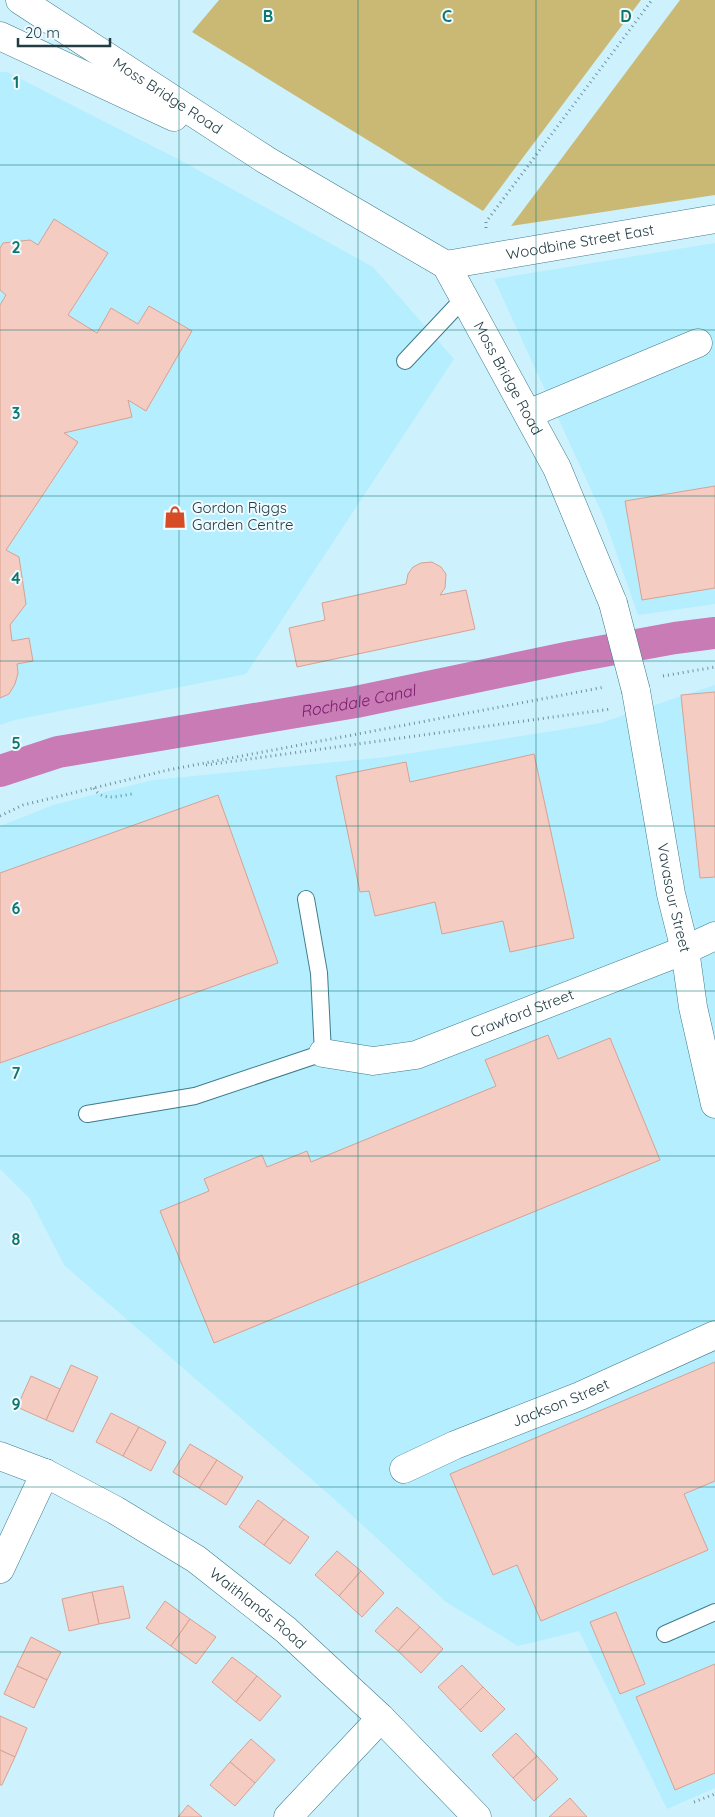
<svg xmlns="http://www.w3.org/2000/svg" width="715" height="1817" font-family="Quicksand,sans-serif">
<rect width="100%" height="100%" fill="#cef2fd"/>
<g fill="#b5eefe">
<path d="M0 72H7L180 160 373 267 454 359 246 674 15 720 0 725Z"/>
<path d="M715 243V604L638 615 604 518 494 279Z"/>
<path d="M715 685V1788L667 1809 579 1631 518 1646 446 1602 332 1497 64 1265 30 1199 0 1169V826L53 805 153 780 386 757 572 728 600 723Z"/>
</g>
<g fill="#cab975">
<path d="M219 0H641L483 211 192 32Z"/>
<path d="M680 0H715V195L511 226Z"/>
</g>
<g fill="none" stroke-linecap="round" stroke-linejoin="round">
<path stroke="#c97bb6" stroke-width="32" id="s1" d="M0 771 58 752 356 702 571 657 675 638 715 633"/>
</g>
<g fill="#f5ccc1" stroke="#d7a192">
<path d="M54 219 108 253 68 315 97 333 111 308 138 324 149 306 192 331 146 411 128 400 132 417 64 433 78 442 6 550 19 557 26 604 10 625 12 641 29 638 33 661 17 664 18 673 15 684 9 694 0 698V305L6 295 0 290V248L3 243 30 240 38 245Z"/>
<path d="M715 486V588L642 600 625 501Z"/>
<path d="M432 562 441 567 446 574 445 588 440 595 466 590 475 629 297 667 289 628 325 620 322 603 406 584 408 574 413 567 421 563Z"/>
<path d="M715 692V877L700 878 681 695Z"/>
<path d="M534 754 574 938 510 952 503 921 442 934 435 902 375 916 369 891 360 892 336 776 406 762 410 782Z"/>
<path d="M218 795 278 963 0 1063V873Z"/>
<path d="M548 1035 558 1059 610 1038 660 1160 214 1343 160 1211 209 1191 204 1179 262 1155 267 1167 307 1151 311 1162 496 1086 485 1060Z"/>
<path d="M715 1362V1481L684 1494 708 1550 541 1621 517 1565 493 1575 450 1474Z"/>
<path d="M71 1365 98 1377 73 1432 46 1420Z"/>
<path d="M31 1376 60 1389 46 1420 17 1407Z"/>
<path d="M111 1413 139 1427 123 1456 96 1442Z"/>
<path d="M139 1427 166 1442 151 1471 123 1456Z"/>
<path d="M190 1444 217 1460 199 1488 173 1472Z"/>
<path d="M217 1460 243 1477 226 1505 199 1488Z"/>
<path d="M258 1500 284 1519 264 1545 239 1527Z"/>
<path d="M284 1519 309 1537 290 1564 264 1545Z"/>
<path d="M337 1551 361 1571 339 1596 315 1575Z"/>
<path d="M361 1571 384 1593 362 1617 339 1596Z"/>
<path d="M123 1586 130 1618 99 1624 92 1592Z"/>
<path d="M92 1592 99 1624 69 1631 62 1599Z"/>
<path d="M165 1601 190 1619 171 1646 146 1628Z"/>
<path d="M397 1607 420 1627 398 1651 375 1631Z"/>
<path d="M616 1612 645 1684 620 1694 590 1622Z"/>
<path d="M190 1619 216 1637 196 1664 171 1646Z"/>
<path d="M420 1627 443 1649 421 1673 398 1651Z"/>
<path d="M31 1637 61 1652 47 1680 17 1666Z"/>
<path d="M232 1657 257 1676 236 1702 212 1682Z"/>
<path d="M715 1664V1773L675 1790 636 1697Z"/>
<path d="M462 1665 483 1687 460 1710 438 1687Z"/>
<path d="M17 1666 47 1680 34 1708 4 1694Z"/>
<path d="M257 1676 281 1696 260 1721 236 1702Z"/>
<path d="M483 1687 505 1709 481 1732 460 1710Z"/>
<path d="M0 1716 27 1728 15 1757 0 1750Z"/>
<path d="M516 1733 537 1756 513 1778 492 1755Z"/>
<path d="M251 1739 275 1760 255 1783 230 1762Z"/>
<path d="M0 1750 15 1757 2 1785H0Z"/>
<path d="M537 1756 558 1779 534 1801 513 1778Z"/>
<path d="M230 1762 255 1783 235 1806 210 1785Z"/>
<path d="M570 1798 587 1817H549Z"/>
<path d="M188 1805 202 1817H178Z"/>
</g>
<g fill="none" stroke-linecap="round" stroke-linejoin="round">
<defs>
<g id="lane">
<path d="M405 361 464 298"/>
<path d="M87 1114 195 1096 323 1053 319 973 306 899"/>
<path d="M665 1634 715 1612"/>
</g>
<g id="street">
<path id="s2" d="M20 0 266 160 446 265 557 468 613 603"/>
<path d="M0 36 174 117"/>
<path id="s3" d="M446 265 715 219"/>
<path d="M528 414 698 343"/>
<path id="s4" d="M636 691 671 894 685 950 693 1007 715 1104"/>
<path id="s5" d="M323 1053 373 1061 416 1055 685 950 715 936"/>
<path id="s6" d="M0 1456 45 1473 115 1510 196 1559 286 1630 381 1718 477 1817"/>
<path id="s7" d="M404 1469 455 1445 580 1396 715 1335"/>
<path d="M0 1569 45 1473"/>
<path d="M288 1817 381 1718"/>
</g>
</defs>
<use href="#lane" stroke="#3e7b8b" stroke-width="18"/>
<use href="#street" stroke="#3e7b8b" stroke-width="29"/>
<g stroke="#729099" stroke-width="3" stroke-dasharray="1 4" stroke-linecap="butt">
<path d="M486 228V222L652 0"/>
<path d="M663 676 715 667"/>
<path d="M206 765 611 709"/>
<path d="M94 788C102 802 118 796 132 794"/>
<path d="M0 816 23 805 168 770 605 687"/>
<path d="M694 1802 715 1794"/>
</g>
<use href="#lane" stroke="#fff" stroke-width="16"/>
<use href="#street" stroke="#fff" stroke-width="28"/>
<defs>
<path id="street-bridge" d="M613 603 636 691"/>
</defs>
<use href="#street-bridge" stroke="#3e7b8b" stroke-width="29" stroke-linecap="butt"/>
<use href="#street-bridge" stroke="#fff" stroke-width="28"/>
</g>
<path fill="none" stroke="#0f766e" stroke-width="1" stroke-opacity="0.55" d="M179 0V1817M358 0V1817M536 0V1817M0 165H715M0 330H715M0 496H715M0 661H715M0 826H715M0 991H715M0 1156H715M0 1321H715M0 1487H715M0 1652H715"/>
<defs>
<symbol id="shop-bare" viewBox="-9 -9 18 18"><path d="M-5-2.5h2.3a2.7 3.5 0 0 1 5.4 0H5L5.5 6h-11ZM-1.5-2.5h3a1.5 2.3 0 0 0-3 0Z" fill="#d54c25" stroke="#effbfe" stroke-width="2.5" paint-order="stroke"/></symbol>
</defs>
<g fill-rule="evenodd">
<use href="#shop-bare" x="159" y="501" width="32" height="32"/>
</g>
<g text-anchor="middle" stroke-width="4" stroke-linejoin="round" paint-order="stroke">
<g font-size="15" fill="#233c43" stroke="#effbfe">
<text dy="5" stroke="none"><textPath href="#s2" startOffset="176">Moss Bridge Road</textPath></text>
<text dy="5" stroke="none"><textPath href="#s3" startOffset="136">Woodbine Street East</textPath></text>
<text dy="5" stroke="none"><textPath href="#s2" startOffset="631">Moss Bridge Road</textPath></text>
<text dy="5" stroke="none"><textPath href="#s4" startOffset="210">Vavasour Street</textPath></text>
<text dy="5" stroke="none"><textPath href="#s5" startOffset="208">Crawford Street</textPath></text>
<text dy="5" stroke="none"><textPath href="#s7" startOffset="170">Jackson Street</textPath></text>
<text dy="5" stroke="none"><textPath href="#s6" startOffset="301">Waithlands Road</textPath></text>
</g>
<g font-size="15" fill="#233c43" stroke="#effbfe" text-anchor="start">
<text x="192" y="513">Gordon Riggs<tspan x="192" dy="17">Garden Centre</tspan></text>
</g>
<g font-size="16" font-style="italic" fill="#771967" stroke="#effbfe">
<text dy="6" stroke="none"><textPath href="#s1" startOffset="365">Rochdale Canal</textPath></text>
</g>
</g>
<g font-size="16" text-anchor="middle" font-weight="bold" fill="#0f766e" stroke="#effbfe" stroke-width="4" stroke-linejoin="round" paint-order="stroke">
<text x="268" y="22">B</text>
<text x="447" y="22">C</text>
<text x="626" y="22">D</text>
<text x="16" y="88">1</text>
<text x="16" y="253">2</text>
<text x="16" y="419">3</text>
<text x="16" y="584">4</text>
<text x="16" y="749">5</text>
<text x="16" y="914">6</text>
<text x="16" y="1079">7</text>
<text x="16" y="1245">8</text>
<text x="16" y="1410">9</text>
</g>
<path d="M18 38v8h92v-8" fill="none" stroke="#233c43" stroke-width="2.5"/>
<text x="25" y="38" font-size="15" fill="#233c43" stroke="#effbfe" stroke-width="4" paint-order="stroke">20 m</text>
</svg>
